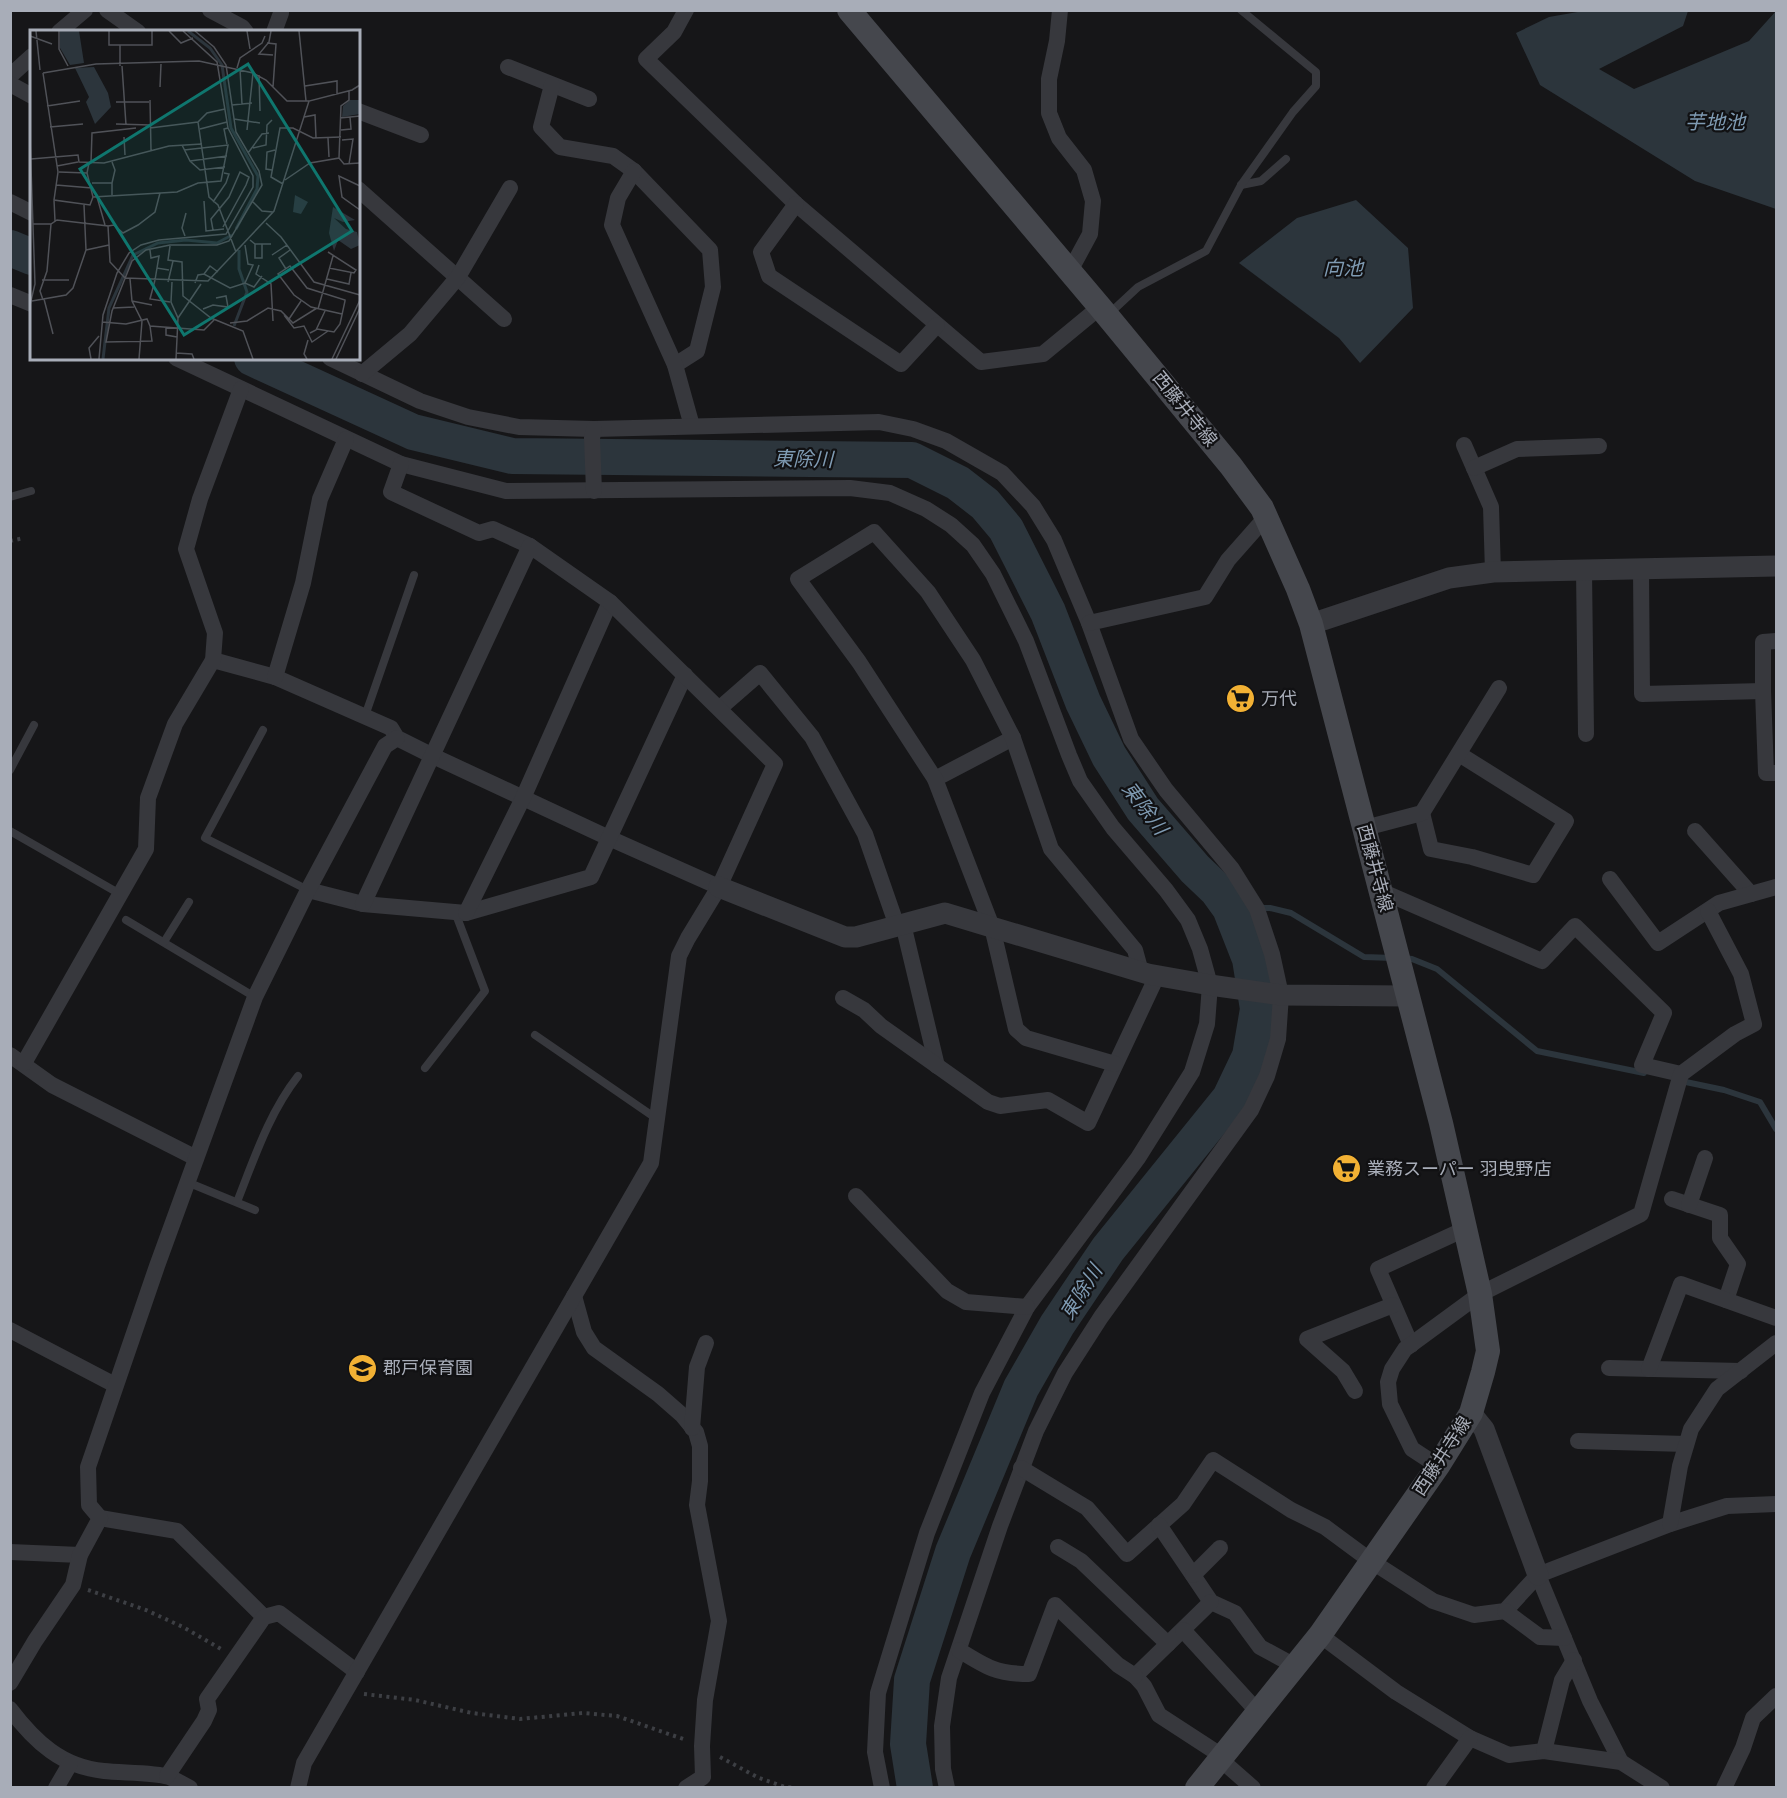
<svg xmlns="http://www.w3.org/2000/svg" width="1787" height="1798" font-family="'Fira Sans','Noto Sans JP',sans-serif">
<rect width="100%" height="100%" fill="#161618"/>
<g fill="#2c353c">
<path d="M1589 10 1688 11 1683 26 1599 69 1634 89 1749 41 1776 11V209L1695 181 1540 85 1516 33 1549 17Z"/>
<path d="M1356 200 1408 248 1413 308 1360 363 1339 338 1239 263 1297 218Z"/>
</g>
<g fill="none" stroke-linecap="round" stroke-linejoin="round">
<g stroke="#2c353c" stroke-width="6">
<path d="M1230 908H1270L1291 913 1364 957 1393 958"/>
<path d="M1403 958 1412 959 1437 969 1537 1051 1644 1073"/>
<path d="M1681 1081 1724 1090 1760 1102 1776 1129"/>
</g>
<g stroke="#2c353c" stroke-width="36">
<path d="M10 248 32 257"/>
<path d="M252 358 413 432 512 456 912 460 958 483 985 504 1006 529 1048 612 1083 702 1109 756 1143 809 1195 869 1217 890 1230 908 1250 959 1258 1009 1250 1056 1230 1098 1108 1249 1057 1325 1021 1388 953 1552 912 1680 908 1744 915 1788"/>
</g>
<g stroke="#3d3f44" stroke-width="4" stroke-dasharray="3 4.5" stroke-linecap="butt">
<path d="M10 541 24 538"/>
<path d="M88 1590 146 1610 183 1627 221 1649"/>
<path d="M364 1694 415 1700 472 1713 520 1719 583 1713 617 1716 686 1740"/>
<path d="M720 1757 759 1778 785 1787 796 1788"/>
</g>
<g stroke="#37383d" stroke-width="8">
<path d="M1241 185 1261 181 1286 159"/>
<path d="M1110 313 1138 287 1206 251 1241 185 1293 112 1316 86V72L1241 10"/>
<path d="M10 497 31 491"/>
<path d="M365 716 414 575"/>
<path d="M263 730 205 838 308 890"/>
<path d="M10 770 34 725"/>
<path d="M10 831 120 894"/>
<path d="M126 920 255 997"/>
<path d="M164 942 189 902"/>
<path d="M535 1035 657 1119"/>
<path d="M425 1068 485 991 455 912"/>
<path d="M187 1182 255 1210"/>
<path d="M237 1202C254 1159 269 1113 298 1076"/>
</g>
<g stroke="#37383d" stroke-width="16">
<path d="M107 10 138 32"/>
<path d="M210 10 242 27 246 32"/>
<path d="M686 10 674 32 646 59 796 204 981 362 1043 354 1100 307"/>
<path d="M1060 10 1057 41 1049 79V113L1059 138 1084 170 1093 201 1090 234 1070 271"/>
<path d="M59 32 85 10"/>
<path d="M274 32 281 13V10"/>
<path d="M508 67 589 99"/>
<path d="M10 76 32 56"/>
<path d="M10 84 32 96"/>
<path d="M552 85 541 127 560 147 613 156 634 171 710 250 713 287 697 351 675 365"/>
<path d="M358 111 421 135"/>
<path d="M634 171 618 198 612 225 675 365 692 426"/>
<path d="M358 189 504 319"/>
<path d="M10 202 32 213"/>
<path d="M796 204 761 252 769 276 901 364 937 325"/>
<path d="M10 295 32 304"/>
<path d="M176 358 401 464 506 491 850 488 890 493 926 509 951 525 973 545 993 574 1026 641 1069 755 1080 781 1113 828 1166 890 1188 920 1200 949 1210 985 1207 1024 1192 1072 1138 1158 1027 1307 982 1393 927 1533 878 1693 875 1752 882 1788"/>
<path d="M330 358 420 401 468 417 519 427 594 429 879 422 913 429 946 441 1002 473 1033 506 1054 540 1089 623 1131 739 1166 790 1232 869 1257 909 1272 954 1281 995 1278 1039 1267 1076 1251 1110 1101 1317 1065 1373 1036 1431 1000 1526 949 1678 942 1726 943 1769 947 1788"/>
<path d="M362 374 410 334 458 277 510 188"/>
<path d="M594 429 592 438 594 491"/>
<path d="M1464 445 1491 507 1493 572"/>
<path d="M401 464 391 492 479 533 493 529 530 546"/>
<path d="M1474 468 1517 449 1599 446"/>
<path d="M1641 569 1642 694 1763 691"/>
<path d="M1584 570 1586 734"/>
<path d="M1089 623 1205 597 1228 560 1266 517"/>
<path d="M1776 641 1763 642V691L1766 773H1776"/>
<path d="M213 660 275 677 391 728 397 738 433 756 609 838 719 887"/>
<path d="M275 677 303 583 320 499 346 439"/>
<path d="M720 708 760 673 812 737 865 834 897 926"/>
<path d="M935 779 1013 738"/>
<path d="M1422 813 1431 849 1472 857 1533 875 1566 821 1459 754"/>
<path d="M1365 828 1422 813 1499 688"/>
<path d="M1695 831 1751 894"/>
<path d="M1610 879 1658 943 1719 903 1776 887"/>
<path d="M308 890 363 904 466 913 591 877 685 675"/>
<path d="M1381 891 1542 961 1575 926 1664 1013 1642 1065 1681 1074"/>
<path d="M466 913 523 798 610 602"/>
<path d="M903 924 937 1066"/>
<path d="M843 998 864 1010 881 1026 988 1102 1000 1106 1048 1100 1088 1123 1157 976"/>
<path d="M10 1055 52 1085 196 1158"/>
<path d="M24 1063 146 849 148 798 175 724 213 660 215 633 186 549 200 499 241 389"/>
<path d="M1115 1064 1026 1038 1016 1029 992 927 935 779 859 662 798 579 874 532 928 592 973 660 1013 738 1051 849 1135 950 1141 972"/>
<path d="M856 1196 947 1291 966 1302 1027 1307"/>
<path d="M1672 1199 1720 1215V1238L1738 1264 1726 1300"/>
<path d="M1689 1205 1705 1158"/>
<path d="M574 1296 584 1332 594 1348 658 1394 682 1415 696 1432 700 1446V1481L697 1505 719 1621 705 1700 702 1746 703 1777 686 1788"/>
<path d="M10 1330 115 1385"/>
<path d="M1411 1345 1378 1269 1465 1229"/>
<path d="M1609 1368 1741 1371"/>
<path d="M1649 1369 1681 1284 1776 1318"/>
<path d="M1355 1391 1343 1371 1307 1339 1393 1305"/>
<path d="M692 1428 697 1367 706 1343"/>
<path d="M1578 1441 1686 1444"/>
<path d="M1438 1466 1412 1449 1390 1404 1388 1382 1392 1369 1405 1349 1480 1294 1641 1214 1681 1074 1735 1034 1754 1024 1741 974 1708 911"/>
<path d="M1021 1468 1087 1508 1127 1554 1183 1504 1213 1460 1291 1510 1325 1527 1371 1561 1433 1601 1474 1615 1505 1611 1538 1575 1670 1524 1727 1506 1776 1504"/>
<path d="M100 1518 177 1531 264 1617"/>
<path d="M1670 1524 1680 1466 1691 1429 1717 1389 1776 1343"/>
<path d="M1159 1525 1211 1602 1235 1613 1260 1647 1295 1666"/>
<path d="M1058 1547 1081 1561 1168 1644"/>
<path d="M10 1552 80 1555"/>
<path d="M1193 1575 1220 1548"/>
<path d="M1538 1575 1590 1701 1621 1762"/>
<path d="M1211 1602 1135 1676 1144 1686 1159 1715 1222 1756"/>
<path d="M1505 1611 1540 1637 1564 1638"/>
<path d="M1183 1630 1258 1712"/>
<path d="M1320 1635 1396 1692 1470 1738 1509 1755 1544 1751 1621 1762 1662 1788"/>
<path d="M959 1650C986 1667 997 1674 1029 1674L1055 1605 1118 1665 1135 1676"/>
<path d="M10 1683 35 1641 73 1585 80 1555 100 1518 89 1505 88 1467 157 1266 255 997 308 890 385 746 397 738"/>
<path d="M10 1709C35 1742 62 1767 104 1771 121 1773 154 1772 169 1777 176 1780 183 1784 190 1788"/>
<path d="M1544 1751 1562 1680 1574 1660"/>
<path d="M1220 1759 1253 1788"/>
<path d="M167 1776 204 1721 209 1710 207 1699 264 1617 279 1613 357 1672"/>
<path d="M56 1788 70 1764"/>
<path d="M298 1788 304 1763 651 1163 679 956 688 938 719 887 775 764 610 602 530 546 363 904"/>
<path d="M1434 1788 1470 1738"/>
<path d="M1724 1788 1743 1748 1753 1718 1776 1696"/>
</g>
<g stroke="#37383d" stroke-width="21">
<path d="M1311 624 1449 578 1493 572 1776 566"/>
<path d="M719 887 845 937H856L945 913 1148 974 1210 985 1281 995 1407 996"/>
<path d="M1471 1413 1484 1429 1538 1575"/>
</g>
<path stroke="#45474d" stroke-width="24" d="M849 10 1100 307 1231 466 1262 508 1298 589 1311 624 1441 1123 1480 1294 1488 1351 1483 1372 1471 1413 1438 1466 1320 1635 1197 1788"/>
</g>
<defs>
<symbol id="supermarket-disc" viewBox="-11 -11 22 22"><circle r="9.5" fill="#f2b134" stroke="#111113"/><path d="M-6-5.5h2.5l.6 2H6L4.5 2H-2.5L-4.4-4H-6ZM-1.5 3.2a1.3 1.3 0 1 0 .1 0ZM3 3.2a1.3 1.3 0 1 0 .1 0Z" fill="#111"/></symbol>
<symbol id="school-disc" viewBox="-11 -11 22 22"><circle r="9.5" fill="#f2b134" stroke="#111113"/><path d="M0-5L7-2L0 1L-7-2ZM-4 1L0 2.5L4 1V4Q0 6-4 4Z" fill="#111"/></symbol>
</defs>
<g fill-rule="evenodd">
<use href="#supermarket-disc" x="1224" y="682" width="33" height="33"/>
<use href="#supermarket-disc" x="1330" y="1152" width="33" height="33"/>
<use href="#school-disc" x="346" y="1352" width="33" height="33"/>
</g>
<g text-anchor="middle" stroke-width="4.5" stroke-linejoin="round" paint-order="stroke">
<g font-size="18" fill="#a8adb8" stroke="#111113">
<text transform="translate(1185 409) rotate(51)" y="6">西藤井寺線</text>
<text transform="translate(1375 868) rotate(75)" y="6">西藤井寺線</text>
<text transform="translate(1442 1456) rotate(-57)" y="6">西藤井寺線</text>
</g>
<g font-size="18" fill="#a8adb8" stroke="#111113" text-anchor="start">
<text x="1261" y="705">万代</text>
<text x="1367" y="1175">業務スーパー 羽曳野店</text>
<text x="383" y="1374">郡戸保育園</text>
</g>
<g font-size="20" font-style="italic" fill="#7f9bb3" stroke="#111113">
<text x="1715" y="129">芋地池</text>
<text x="1343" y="275">向池</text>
<text transform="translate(803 459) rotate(1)" y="7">東除川</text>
<text transform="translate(1145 808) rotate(53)" y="7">東除川</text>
<text transform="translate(1081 1292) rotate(-58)" y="7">東除川</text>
</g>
</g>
<g transform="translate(30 30)">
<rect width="330" height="330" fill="#161618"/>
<path d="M30 1H49L54 33 40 35 30 18ZM64 37 78 63 81 77 65 94 56 72 59 67 45 38ZM320 70H330V84L312 87 313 76ZM265 165 278 172 271 184 263 182ZM303 177 325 190 313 192 304 188 316 199 327 202 330 215 321 219 308 210 304 221 299 203Z" fill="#2c353c"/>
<path fill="none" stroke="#2c353c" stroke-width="3" d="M158 1 180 18 192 35 201 98 228 146 227 159 206 199M204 296 217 262 209 239V220M73 329 79 278 103 225 128 213 156 210 187 213 202 205"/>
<path fill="none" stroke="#505258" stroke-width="1.5" d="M6 1 10 40M29 1V19L38 36M79 1V15H122V1M139 1 151 13 163 8M217 1 220 19M241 1 239 12 229 24 243 25M269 1 276 71M0 6 22 14M237 13 246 14 243 57M90 36V15M92 36 96 95M207 38 210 28 232 13 235 6M210 39 212 74M13 43 66 34 169 31 223 43 236 50 257 71H279M13 43 28 142 24 170 60 175 63 167 57 143 59 133M229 45 230 81M275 56 307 51V64M130 57 131 34M120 70 121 120M86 72H119M202 75 222 73M17 76 50 71M274 87 285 85 286 108M310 88 330 86M204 89 230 93M168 92 179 167 188 175 206 222M86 94 120 95M20 97 53 94M120 98 168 92 177 83 195 79M170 99 197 92M217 100 223 43M311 100 321 99 320 87M94 107 95 125M0 108 5 254 0 275M298 108 299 127M312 110 323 109 319 134M197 114 194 99 198 98M152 115 160 131 170 140 195 137M223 118 236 115 237 95 242 90M218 123 232 104 239 103M309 128 314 134 330 133M1 129 48 125 49 132 74 133 139 116 172 114M160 131 197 126M82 132 85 140 82 153M61 133 62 103 106 98M27 136 48 132M242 140 236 139 237 122 245 120M29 142 57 143M255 150 280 133 309 128 311 76 319 70V61M62 153H82V165M253 154 241 147 250 98H263L283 108 311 107M26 155 62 158M330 156 309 146 312 167 330 180M63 167 147 162 168 153 191 151 198 115 154 120M67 167 75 195M24 170 25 191M174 171 176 201 194 199M183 172 196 153 199 144 194 143M223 172 232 181 243 182M236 193 251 207 284 252 330 265M3 194H21L27 190 78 196 80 232 95 248 178 251 244 181 279 71 322 60 330 55M78 196 84 195 93 203 108 195 125 182 130 163M183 200 181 189 199 167 210 142 219 147 216 155 193 197M155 206 152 198 156 183M220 210 225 214H241M225 214V228H232V214M215 215 218 234 223 235 215 253M140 216 138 230 152 232 153 266 181 288 213 301 223 329M56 220 79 215M120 220 121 228 129 226 127 238M298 222 326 240 324 243 299 238M242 225 257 215M229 235 226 244 241 254 243 291M256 239 249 228 260 220M174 244 180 236 188 242M100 249 102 271 112 291 109 329M297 249 319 254 321 243M12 250H39M125 250 120 269 140 272M125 250 127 238 139 240M138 252 143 231M142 252 141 272 148 288 146 329M165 253 168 245 174 244 200 258 215 253 224 257 232 246M14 269 23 304M13 270 10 261 17 241 21 194M2 271 36 265 43 258 56 220 54 175M102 271 122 275M83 278 104 277M173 279 183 275 198 277 196 266 186 268M288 279 303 226M254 285 264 298 274 296 282 312 298 301M148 288 171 254M259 289 271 271M72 292 96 294 117 289 120 296 174 300 184 290M200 293 217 291 238 278 251 281 263 293 287 278M120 296 122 311 76 312 82 281 102 231 116 220 140 215H187L199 211 232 155 229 141 206 102 196 35 184 17 165 1M136 297V305L147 307M287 299 304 302 310 294 315 271V270L277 258 260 236 248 244 264 265 281 277 312 284M280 303 286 300 295 281M146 323 162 324 164 329M61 329 59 318 69 306M69 329 73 285 87 243 99 223 111 215 129 210 196 204 223 157V146L198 98 187 32 153 1M277 329 274 324 278 310M302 329 330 270M306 329 330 278"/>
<path fill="#0f766e" fill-opacity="0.15" stroke="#0f766e" stroke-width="3" d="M218 34 322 201 154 305 50 139Z"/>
<rect width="330" height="330" fill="none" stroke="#a8adb8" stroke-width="3"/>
</g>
<rect width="1787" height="1798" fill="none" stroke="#a8adb8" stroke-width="24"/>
</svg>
